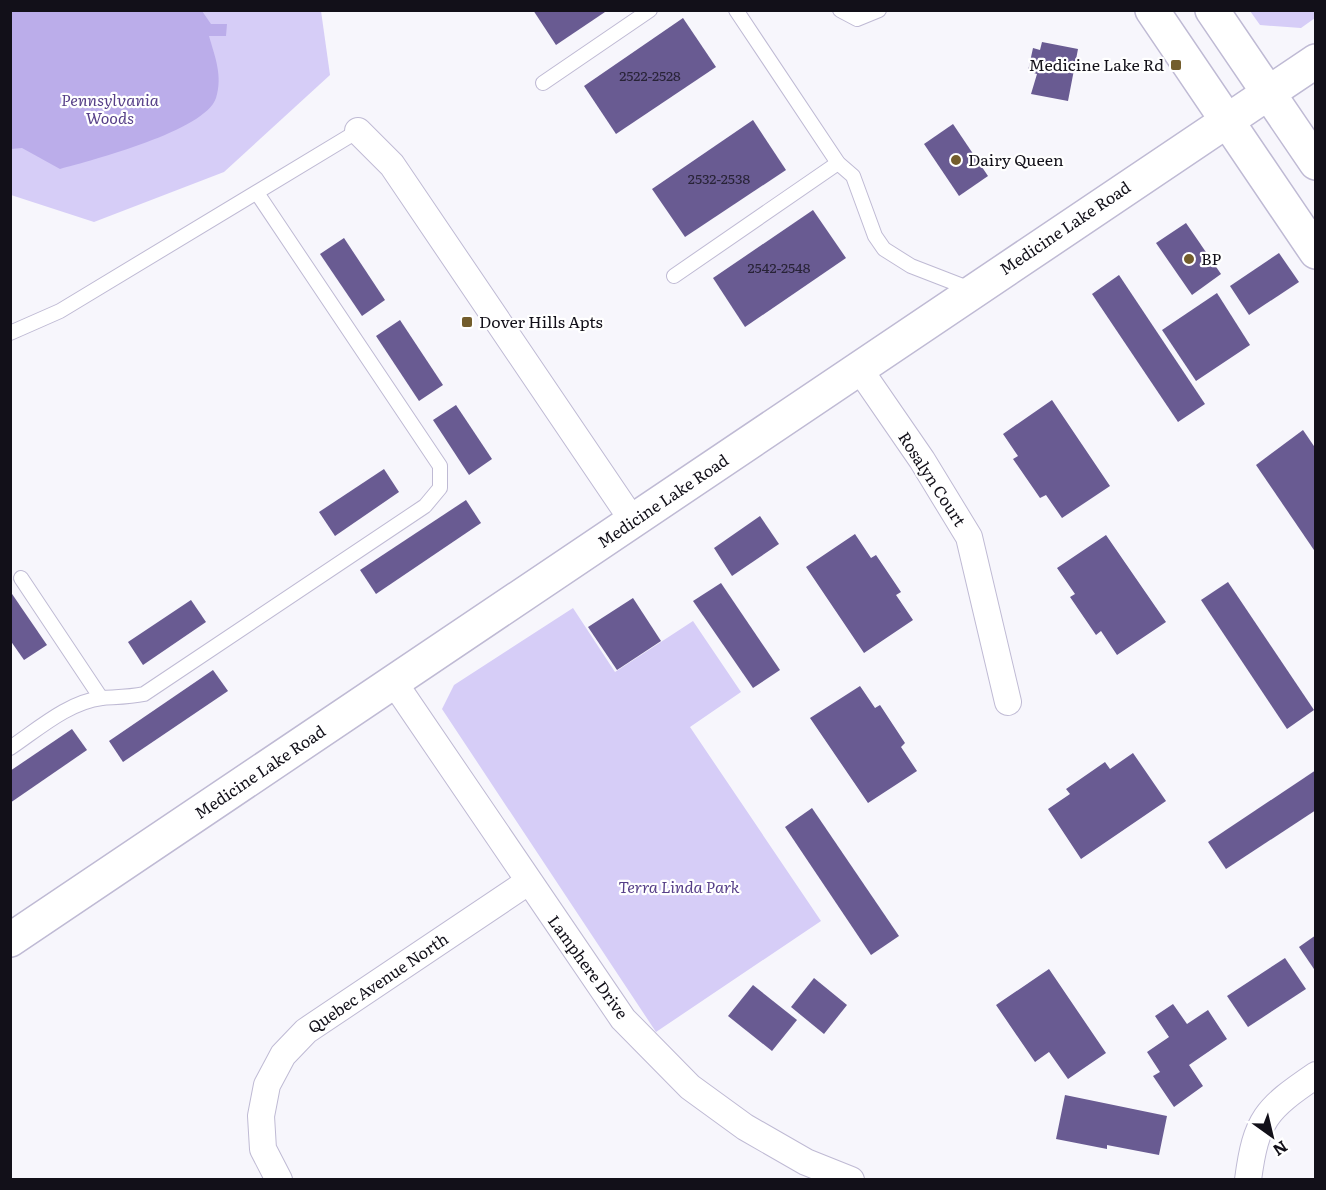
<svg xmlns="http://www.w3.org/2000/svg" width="1326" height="1190" font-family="Literata,serif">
<rect width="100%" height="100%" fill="#f7f6fc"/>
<g fill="#d6cdf7">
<path d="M11 11H321L330 75 224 172 94 222 11 195Z"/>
<path d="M1250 11H1315V18L1301 28 1260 25Z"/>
<path d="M573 608 615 672 693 621 741 692 690 727 821 921 656 1032 442 709 454 685Z"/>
</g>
<path fill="#bbadea" d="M11 10 202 11 211 24H227L226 36H209C215 57 223 76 216 98 205 131 92 160 60 169L22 148 11 149Z"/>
<g fill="#695b92">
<path d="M533 10H608L556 45Z"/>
<path d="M683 18 716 67 616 134 584 86Z"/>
<path d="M1042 42 1078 49 1068 101 1031 94 1037 74 1028 71 1033 48 1040 50Z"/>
<path d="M753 120 786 170 685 237 652 189Z"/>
<path d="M953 124 988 176 959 196 924 144Z"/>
<path d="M813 210 846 258 745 327 713 278Z"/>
<path d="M1186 223 1221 274 1192 295 1156 243Z"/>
<path d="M344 238 385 300 362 316 320 254Z"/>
<path d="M1279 253 1299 282 1249 315 1230 286Z"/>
<path d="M1119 275 1205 404 1178 422 1092 294Z"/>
<path d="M1217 293 1250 345 1196 381 1162 330Z"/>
<path d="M400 320 443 385 419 401 376 336Z"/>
<path d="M1052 400 1110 486 1062 518 1046 495 1040 498 1013 459 1018 456 1003 434Z"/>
<path d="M456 405 492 459 469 475 433 420Z"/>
<path d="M1303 430 1316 449V553L1256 465Z"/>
<path d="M384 469 399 492 335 536 319 512Z"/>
<path d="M466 500 481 523 376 594 360 570Z"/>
<path d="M760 516 779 544 732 576 714 548Z"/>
<path d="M855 534 871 558 876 555 901 592 896 595 913 620 864 653 806 567Z"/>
<path d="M1106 535 1166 622 1117 655 1101 631 1096 635 1070 597 1075 594 1057 568Z"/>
<path d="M1228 582 1314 710 1287 729 1201 600Z"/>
<path d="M721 583 780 670 753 688 693 601Z"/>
<path d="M10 591 47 645 24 660 10 640Z"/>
<path d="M633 598 661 641 617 670 588 627Z"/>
<path d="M191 600 206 622 143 665 128 642Z"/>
<path d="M213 670 228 691 123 762 109 741Z"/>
<path d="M860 686 875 708 880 705 905 743 901 747 917 771 868 803 810 718Z"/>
<path d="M72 729 87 750 10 803V771Z"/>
<path d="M1133 753 1166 801 1081 859 1048 809 1070 794 1066 789 1105 762 1110 769Z"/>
<path d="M1316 770V810L1226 869 1208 842Z"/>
<path d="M812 808 899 936 871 955 785 827Z"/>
<path d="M1316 935V972L1299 947Z"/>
<path d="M1285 958 1306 989 1248 1027 1227 996Z"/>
<path d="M1049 969 1106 1053 1068 1079 1049 1052 1035 1062 996 1005Z"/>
<path d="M814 978 847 1005 824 1034 791 1007Z"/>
<path d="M753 985 797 1020 772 1051 728 1016Z"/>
<path d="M1173 1004 1187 1024 1208 1010 1227 1039 1189 1065 1203 1086 1174 1107 1153 1076 1160 1072 1147 1052 1169 1037 1155 1016Z"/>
<path d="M1065 1095 1167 1116 1159 1155 1107 1145V1149L1056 1139Z"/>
</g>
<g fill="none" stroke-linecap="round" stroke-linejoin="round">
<defs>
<g id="service">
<path d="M736 10 838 163 853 176 875 236 884 249 911 266 973 290"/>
<path d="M840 10 857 19 879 10"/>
<path d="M543 83 650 10"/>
<path d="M674 276 838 163"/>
<path d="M10 333 60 311 358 131"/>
<path d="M21 578 101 698"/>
<path d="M10 748C37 730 68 702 102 698 116 697 130 697 144 694L425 506 440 488V466L257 193"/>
</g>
<g id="minor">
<path d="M358 131 392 165 633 521"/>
<path d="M860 370 922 460 969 537 1008 702"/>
<path d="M393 681 623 1019 690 1087 745 1127 806 1162 851 1180"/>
<path d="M279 1180 263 1149 261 1116 267 1085 283 1055 306 1031 528 882"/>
<path d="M1248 1180C1256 1119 1266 1109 1316 1075"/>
</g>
<path id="tertiary" d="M10 940 1316 61"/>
<g id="secondary">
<path d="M1152 10 1316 252"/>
<path d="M1212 10 1316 163"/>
</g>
</defs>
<use href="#service" stroke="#bfbad4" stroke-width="16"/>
<use href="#minor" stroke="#bfbad4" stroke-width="28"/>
<use href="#tertiary" stroke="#bfbad4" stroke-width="36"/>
<use href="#secondary" stroke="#bfbad4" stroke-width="36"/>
<use href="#service" stroke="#fff" stroke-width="14"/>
<use href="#minor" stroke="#fff" stroke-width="26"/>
<use href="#tertiary" stroke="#fff" stroke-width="33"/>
<use href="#secondary" stroke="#fff" stroke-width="33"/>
</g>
<g fill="#735d2c" stroke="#fff" stroke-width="2">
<rect x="1170" y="59" width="12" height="12" rx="3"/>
<circle cx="956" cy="160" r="6"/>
<circle cx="1189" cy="259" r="6"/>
<rect x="461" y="316" width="12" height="12" rx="3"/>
</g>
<g text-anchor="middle" stroke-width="4.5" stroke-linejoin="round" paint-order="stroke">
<g font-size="14" fill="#282337">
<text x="650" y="81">2522-2528</text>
<text x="719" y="184">2532-2538</text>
<text x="779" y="273">2542-2548</text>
</g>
<g font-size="16" fill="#121019" stroke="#fff" text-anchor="start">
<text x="1164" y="71" text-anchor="end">Medicine Lake Rd</text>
<text x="968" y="166">Dairy Queen</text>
<text x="1201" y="265">BP</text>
<text x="479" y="328">Dover Hills Apts</text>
</g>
<g font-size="16" font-style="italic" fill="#563f88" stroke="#fff">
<text x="110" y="106">Pennsylvania<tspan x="110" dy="18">Woods</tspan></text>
<text x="679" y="893">Terra Linda Park</text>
</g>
<g font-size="16" fill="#121019" stroke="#fff">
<text transform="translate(1065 228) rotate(-34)" y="6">Medicine Lake Road</text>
<text transform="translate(932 479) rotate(57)" y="6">Rosalyn Court</text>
<text transform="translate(663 501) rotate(-34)" y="6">Medicine Lake Road</text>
<text transform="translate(260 772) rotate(-34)" y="6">Medicine Lake Road</text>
<text transform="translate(588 967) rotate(54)" y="6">Lamphere Drive</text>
<text transform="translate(378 983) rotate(-34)" y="6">Quebec Avenue North</text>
</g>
</g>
<rect width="1326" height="1190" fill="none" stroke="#121019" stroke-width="24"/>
<g transform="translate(1272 1136) rotate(146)" stroke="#ffffff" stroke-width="4.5" paint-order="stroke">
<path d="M0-4.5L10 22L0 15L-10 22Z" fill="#121019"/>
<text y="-9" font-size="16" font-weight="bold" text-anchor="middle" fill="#121019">N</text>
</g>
</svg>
